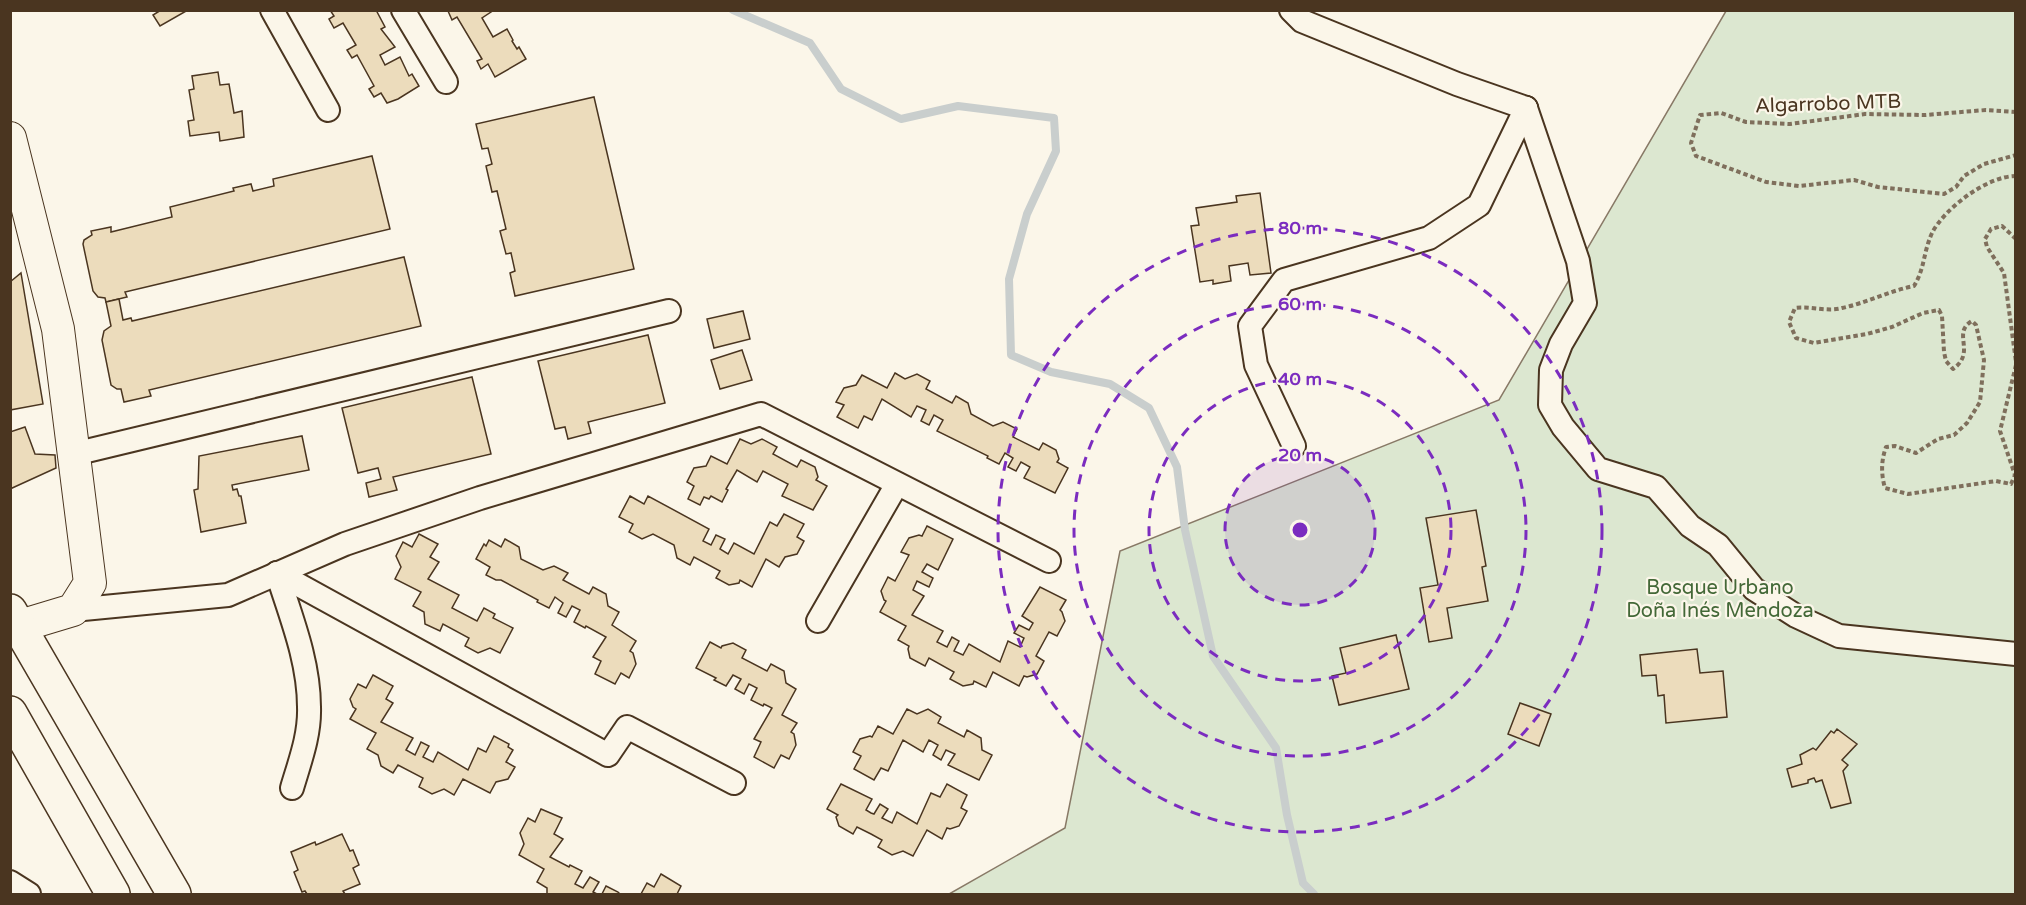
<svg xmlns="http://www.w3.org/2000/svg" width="2026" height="905" font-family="'Varela Round',sans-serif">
<rect width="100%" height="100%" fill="#fbf6e9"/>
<path fill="#dce7d0" stroke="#887966" stroke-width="1.5" d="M1726 11H2015V894H949L1065 828 1120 551 1499 400Z"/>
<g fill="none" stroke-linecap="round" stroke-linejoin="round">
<path stroke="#c9cecd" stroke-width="8" d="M733 10 810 43 841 89 901 119 958 106 1054 118 1056 151 1027 214 1009 279 1011 355 1051 372 1110 384 1149 408 1177 467 1185 530 1213 656 1276 748 1287 815 1303 883 1314 894"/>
</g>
<g fill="#ecdcbc" stroke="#4a3520" stroke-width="1.5">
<path d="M161 10H188L160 26 153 15Z"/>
<path d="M330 10H376L385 27 381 29 395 47 380 55 385 65 400 57 409 76 412 74 419 86 398 99 387 103 381 93 374 97 369 89 374 86 357 55 352 58 347 50 356 45 343 23 334 28 329 19 334 16Z"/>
<path d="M449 10H494L482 18 493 37 507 29 513 40 512 41 517 49 519 47 526 59 495 77 488 64 481 69 477 61 482 59 457 17 452 20 448 11Z"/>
<path d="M218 72 220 85 229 84 234 113 242 111 244 137 220 141 219 132 190 136 188 121 194 120 189 90 194 89 192 76Z"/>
<path d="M594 97 634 269 515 296 510 273 515 271 511 253 506 254 500 231 506 229 497 191 492 192 486 166 492 164 488 148 482 149 476 124Z"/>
<path d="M372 156 390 229 125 292 127 297 106 302 105 298 98 297 93 291 83 244 84 240 92 235 91 231 111 227V232L172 217 170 207 234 191 233 188 251 184 253 191 274 186 273 179Z"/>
<path d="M1260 193 1271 273 1250 275 1248 263 1229 266 1231 281 1213 284V280L1200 282 1191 226 1199 225 1196 208 1237 202 1236 196Z"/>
<path d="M404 257 421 326 149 390 151 396 124 402 121 389H117L111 385 102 340 104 331 111 326 106 302 119 299 123 320 131 318 132 321Z"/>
<path d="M21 273 43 404 10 410V282Z"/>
<path d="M743 311 750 339 714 348 707 319Z"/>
<path d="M648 335 665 403 588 422 591 433 568 439 565 427 555 429 538 361Z"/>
<path d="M742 350 752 380 720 389 711 360Z"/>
<path d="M895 373 905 379 917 374 930 381 926 389 952 403 956 396 968 403 971 414 993 426 1003 422 1017 429 1013 437 1039 450 1043 443 1056 450 1059 459 1057 462 1068 468 1055 493 1024 478 1030 467 1021 462 1016 471 1008 467 1013 458 1005 453 999 464 987 458 988 456 937 431 943 420 934 415 929 425 921 421 926 410 917 406 911 417 882 399 872 420 864 416 858 428 837 417 844 405 836 402 844 388 856 385 862 375 887 388Z"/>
<path d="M472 377 491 454 393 477 397 490 369 497 366 483 381 479 378 468 358 473 342 408Z"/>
<path d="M25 427 35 454 55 455 56 468 10 489V432Z"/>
<path d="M302 436 309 470 232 485 233 490 237 489 239 496H241L246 523 201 532 194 490 198 489 199 456Z"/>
<path d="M740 439 751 444 762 439 777 447 773 454 797 467 801 460 815 467 818 477 816 480 827 486 813 510 782 496 788 484 763 471 757 482 737 470 726 489 728 490 722 502 711 496 709 499 704 497 700 505 688 499 694 486 687 482 694 468 706 466 711 456 727 464Z"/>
<path d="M630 496 644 504 648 496 709 529 703 541 711 545 716 535 725 539 720 549 728 554 734 543 754 554 770 522 777 526 784 514 804 524 797 537 804 541 797 554 785 557 779 567 766 559 752 587 740 580 739 583 729 585 716 578 720 571 694 557 690 565 677 558 674 545 653 534 642 539 629 532 633 524 619 517Z"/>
<path d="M1476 510 1486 566 1482 567 1488 601 1447 608 1452 638 1429 642 1420 588 1438 585 1426 518Z"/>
<path d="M927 526 953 539 938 570 927 564 922 572 933 578 929 587 917 581 913 590 924 596 912 615 943 631 937 642 947 647 952 637 959 641 954 651 963 655 969 644 1000 662 1008 641 1020 647 1024 638 1014 633 1019 625 1029 630 1033 623 1022 616 1040 587 1066 600 1060 610 1062 612 1065 621 1057 636 1049 632 1036 656 1044 661 1037 674 1027 677 1024 676 1019 686 993 672 986 687 974 681 973 684 963 686 950 679 954 672 929 658 925 666 910 658 908 649 909 646 898 640 906 626 880 612 886 601 884 600 881 591 888 577 895 581 909 555 901 552 909 538 919 535 922 536Z"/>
<path d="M419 534 438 544 430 557 439 562 428 579 459 595 452 608 477 621 484 608 495 614 493 618 513 628 500 653 490 648 478 653 465 646 469 638 443 624 440 631 425 624 424 612 413 606 421 592 395 579 401 567 396 556 403 542 412 547Z"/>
<path d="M505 539 519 547 521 559 543 570 554 566 568 573 563 580 589 594 593 587 606 594 608 606 619 612 612 625 636 641 630 651 633 653 636 664 629 678 621 673 615 684 595 674 601 661 593 657 606 637 586 626 585 628 574 622 580 610 572 606 566 617 558 613 563 603 555 597 549 608 537 602 538 600 501 580H496L486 575 490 567 476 559 484 544 486 546 489 540 501 547Z"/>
<path d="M1396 635 1409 689 1339 705 1332 676 1346 673 1340 648Z"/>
<path d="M710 642 721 648 722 646 733 643 746 650 742 658 767 671 771 664 784 671 786 683 796 689 782 715 797 723 791 732 794 734 796 745 789 759 781 755 774 768 754 757 761 742 754 739 772 708 764 704 763 706 751 700 757 688 749 684 744 694 735 689 741 679 733 675 726 686 714 680 716 678 696 668Z"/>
<path d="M1697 649 1700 673 1723 671 1727 717 1666 723 1664 695 1658 696 1656 675 1642 676 1640 655Z"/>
<path d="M373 675 393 686 386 699 393 703 381 722 413 738 406 750 415 755 421 742 429 746 423 757 433 762 438 752 468 770 478 748 486 752 494 736 509 744 508 747 513 750 506 762 515 767 508 779 496 782 490 793 463 779 454 795 444 789 432 794 419 787 423 778 398 765 393 773 381 766 378 755 367 749 376 733 350 719 356 709 353 707 350 699 358 684 366 688Z"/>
<path d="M1520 703 1551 714 1539 746 1508 734Z"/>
<path d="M907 709 917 714 928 709 941 717 938 723 964 737 967 730 981 738 982 750 992 755 979 780 948 765 955 754 946 750 941 760 933 755 938 745 929 740 923 752 903 740 888 771 881 768 874 780 854 769 861 756 853 752 860 739 870 736 872 737 878 726 893 734Z"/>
<path d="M1837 729 1857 744 1842 760 1848 765 1843 771 1851 803 1831 808 1822 780 1816 782 1814 778 1808 780V783L1792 787 1787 769 1802 764 1800 755 1813 748 1816 750 1831 731 1834 733Z"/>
<path d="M841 784 872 799 866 810 871 813 874 814 880 804 888 809 882 818 892 823 897 812 917 824 931 793 940 797 947 784 967 795 961 808 967 811 959 826 950 829 947 828 942 839 927 830 913 856 903 851 892 855 878 847 882 840 871 834 857 827 853 834 839 826 836 817 838 815 827 809Z"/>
<path d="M541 809 562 818 554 834 563 839 550 857 569 867 570 865 582 871 575 884 583 888 590 877 599 882 593 892 597 894H547V888L537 882 544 869 519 855 524 844 520 833 528 818 535 822Z"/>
<path d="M342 834 350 851 353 850 359 865 353 868 360 884 343 891 345 894H307L305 891 302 892 294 872 298 870 291 852 315 842 316 845Z"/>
<path d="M661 874 681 886 677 894H641L647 883 654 887Z"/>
<path d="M606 886 618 892 620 894H602Z"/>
</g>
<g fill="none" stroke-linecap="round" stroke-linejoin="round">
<defs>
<g id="street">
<path d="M272 10 328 110"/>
<path d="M403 10 446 82"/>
<path d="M1291 10 1302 21 1457 84 1526 108"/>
<path d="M1526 108 1578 261 1585 303 1561 344 1551 370 1550 405 1563 427 1598 469 1656 487 1690 526 1718 545 1754 589 1796 616 1839 636 2016 654"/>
<path d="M1294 446 1256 365 1250 326 1284 280 1429 238 1479 205 1526 108"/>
<path d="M74 454 669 311"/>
<path d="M277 573 608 755 627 727 734 783"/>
<path d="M277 573C291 617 309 661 309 707 310 735 300 761 292 788"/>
<path d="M73 610 228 595 345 544 480 498 761 414 1049 561"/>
<path d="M818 621 897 484"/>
<path d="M10 882 29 894"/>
</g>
<path id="secondary" d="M10 138 58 329 90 583 73 610 10 629"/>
<g id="highway">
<path d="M10 611 174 894"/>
<path d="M10 713 113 894"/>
</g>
</defs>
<use href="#street" stroke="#4a3520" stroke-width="26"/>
<use href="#secondary" stroke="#4a3520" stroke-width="34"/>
<use href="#highway" stroke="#4a3520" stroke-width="36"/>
<g stroke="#7f6f5c" stroke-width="4" stroke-dasharray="4.5 3" stroke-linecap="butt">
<path d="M2016 112 1986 110 1926 115 1865 114 1790 124 1746 122 1721 113 1700 115 1691 143 1696 156 1766 182 1799 186 1854 180 1878 187 1944 194 1956 187 1964 176 1984 164 2016 155"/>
<path d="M2016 176C1987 176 1945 208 1932 233 1923 253 1925 268 1914 286 1889 291 1866 303 1842 308 1827 312 1812 306 1795 308L1789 322 1796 338 1814 343 1867 334 1892 327 1923 313 1939 310 1942 316 1944 352 1946 361 1953 369C1977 352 1951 333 1972 321L1976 325 1984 360 1980 402 1967 423 1954 435 1938 439 1916 453 1895 446 1886 447C1881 461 1881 474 1885 488L1908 494 1996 481 2011 484 2015 475 2000 431 2016 365"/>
<path d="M2016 239 2002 226 1991 229 1985 239 1987 247 2004 273 2016 362"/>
</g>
<use href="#street" stroke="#fbf6e9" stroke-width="22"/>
<use href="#secondary" stroke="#fbf6e9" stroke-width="32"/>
<use href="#highway" stroke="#fbf6e9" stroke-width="33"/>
</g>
<circle cx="1300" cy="530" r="75" fill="#7b2cbf" fill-opacity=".12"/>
<g fill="none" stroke="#7b2cbf" stroke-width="3" stroke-dasharray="10 8">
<circle cx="1300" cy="530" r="75"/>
<circle cx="1300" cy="530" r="151"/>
<circle cx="1300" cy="530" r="226"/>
<circle cx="1300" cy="530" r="302"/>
</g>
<g text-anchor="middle" stroke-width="4.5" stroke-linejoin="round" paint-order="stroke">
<g font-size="20" fill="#4a3520" stroke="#fbf6e9">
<text transform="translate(1828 103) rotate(-2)" y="7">Algarrobo MTB</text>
</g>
<g font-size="20" fill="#436837" stroke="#fbf6e9">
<text x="1720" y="594">Bosque Urbano<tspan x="1720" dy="23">Doña Inés Mendoza</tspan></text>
</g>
</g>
<circle cx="1300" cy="530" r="9" fill="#7b2cbf" stroke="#fbf6e9" stroke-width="3"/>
<g font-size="18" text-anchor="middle" font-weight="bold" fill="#7b2cbf" stroke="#fbf6e9" stroke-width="4.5" stroke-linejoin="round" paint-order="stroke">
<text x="1300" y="234">80 m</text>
<text x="1300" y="310">60 m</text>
<text x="1300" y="385">40 m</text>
<text x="1300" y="461">20 m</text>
</g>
<rect width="2026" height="905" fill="none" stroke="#4a3520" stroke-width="24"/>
</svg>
